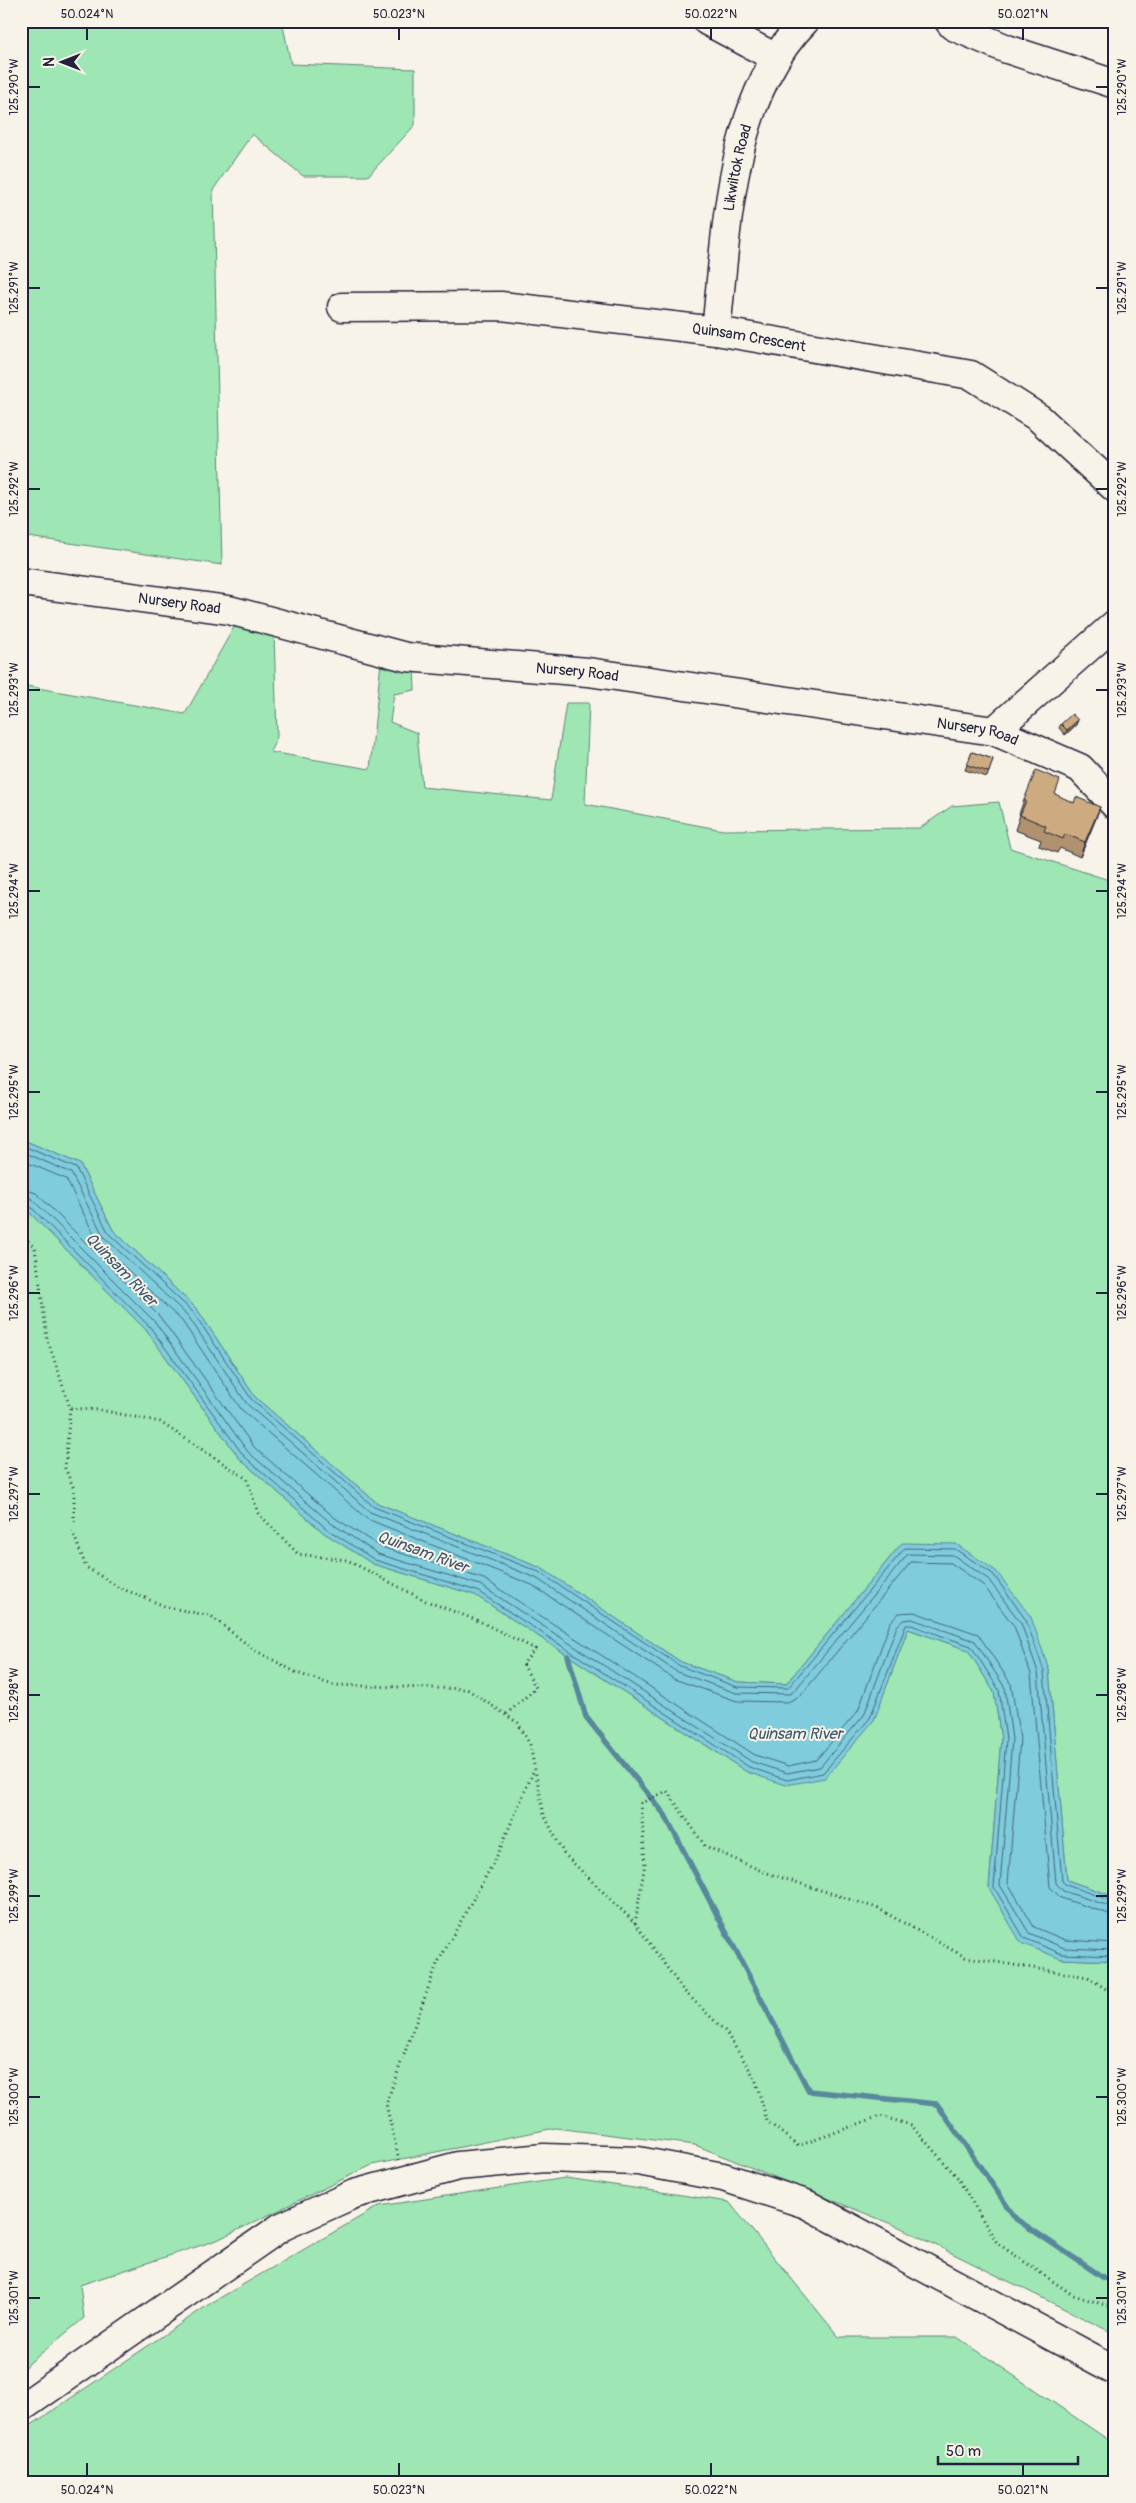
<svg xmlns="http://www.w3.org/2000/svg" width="1136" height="2503" font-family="Pangolin,sans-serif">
<rect width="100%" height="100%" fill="#f7f3e8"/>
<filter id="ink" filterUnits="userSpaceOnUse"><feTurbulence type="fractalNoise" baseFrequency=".02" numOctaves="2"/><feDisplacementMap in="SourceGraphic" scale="10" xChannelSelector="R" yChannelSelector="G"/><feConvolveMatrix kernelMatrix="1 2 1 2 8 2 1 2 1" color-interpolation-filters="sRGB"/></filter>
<g filter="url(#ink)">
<g fill="#9ee6b3" stroke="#608477">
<path d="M21 21H282L291 64 415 69V125L368 176H303L252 134 213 190 222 565 21 536Z"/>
<path d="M238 620 274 633 277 737 270 752 370 769 381 662 414 667 415 690 394 694 390 722 417 733 422 787 551 800 566 703H589L585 804 723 830 920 828 952 806 999 802 1010 848 1115 882V1897L1067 1880 1049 1670 902 1543 786 1684 738 1682 681 1662 541 1568 377 1503 255 1397 197 1309 113 1230 80 1164 21 1139V685L185 714Z"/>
<path d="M21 1204 146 1330 240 1459 324 1533 373 1564 475 1595 747 1772 874 1720 908 1629 968 1650 994 1692 1001 1739 989 1888 1061 1959 1115 1961V2334L899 2227 695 2145 555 2128 372 2165 217 2240 80 2285 84 2318 21 2370Z"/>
<path d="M566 2178 729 2202 839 2337H957L1110 2441 1112 2482H21V2432L211 2303 379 2206Z"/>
</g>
<path fill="#7eccdc" stroke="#59889c" d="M21 1139 80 1164 113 1230 197 1309 255 1397 377 1503 541 1568 681 1662 738 1682 786 1684 902 1543 956 1544 996 1571 1031 1617 1049 1670 1067 1880 1115 1897V1961L1061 1959 1021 1943 989 1888 1001 1739 994 1692 968 1650 908 1629 874 1720 825 1778 786 1785 747 1772 475 1595 373 1564 324 1533 240 1459 146 1330 21 1204Z"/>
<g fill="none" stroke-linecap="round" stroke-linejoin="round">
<g stroke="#47667b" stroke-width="1">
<path d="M21 1145 76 1168 109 1234 193 1312 252 1400 374 1507 539 1572 680 1666 737 1687 788 1688 905 1548 955 1549 993 1574 1026 1620 1044 1671 1062 1881 1066 1885 1115 1902"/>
<path d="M21 1151 71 1173 104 1237 188 1316 247 1404 370 1512 536 1578 677 1672 736 1693 790 1694 795 1690 908 1554 953 1555 988 1579 1021 1623 1038 1672 1056 1883 1063 1891 1115 1908"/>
<path d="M21 1160 66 1179 98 1242 182 1321 241 1409 367 1519 532 1585 674 1679 737 1701 788 1702 801 1695 911 1562 951 1563 983 1585 1014 1626 1031 1674 1050 1887 1061 1898 1115 1916"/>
<path d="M21 1188 36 1193 160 1317 254 1447 335 1518 381 1547 484 1579 755 1755 788 1766 816 1760 858 1711 890 1623 899 1613 914 1612 978 1634 1011 1684 1020 1739 1008 1883 1034 1927 1065 1940 1115 1943"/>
<path d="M21 1195 31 1198 155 1322 248 1452 331 1523 378 1554 480 1585 752 1762 787 1773 820 1767 864 1715 897 1626 903 1620 912 1619 975 1641 1005 1688 1012 1739 1000 1885 1029 1933 1064 1948 1115 1950"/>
<path d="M21 1201 27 1203 150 1327 244 1456 327 1529 375 1560 477 1591 749 1767 787 1780 823 1773 870 1718 906 1625H911L971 1646 999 1690 1006 1739 994 1887 1024 1938 1062 1954 1115 1956"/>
</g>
<path stroke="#59889c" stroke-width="5.5" d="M568 1656 586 1717 665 1815 809 2091 937 2104 1016 2219 1104 2278 1115 2282"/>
<defs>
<g id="minor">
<path d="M707 21 776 58"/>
<path d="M949 21 953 26 1007 49 1115 84"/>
<path id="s1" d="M342 307 501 306 716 331 971 375 1039 418 1115 488"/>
<path id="s2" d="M716 331C727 230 729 98 805 21"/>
<path id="s3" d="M21 582 229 610 406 657 588 672 994 731 1080 768 1115 805"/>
<path d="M994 731 1115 624"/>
<path d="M21 2408 281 2227 354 2194 458 2166 544 2158 638 2161 723 2177 806 2204 1115 2370"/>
</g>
</defs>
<use href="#minor" stroke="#22223b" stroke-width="31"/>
<g stroke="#22223b" stroke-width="3" stroke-dasharray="1 4" stroke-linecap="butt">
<path d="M21 1234 35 1248 47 1338 70 1408 100 1410 160 1422 247 1479 258 1513 298 1554 347 1560 426 1601 479 1621 535 1649 523 1664 536 1688 505 1715"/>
<path d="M70 1408 65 1468 74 1489V1535L86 1567 118 1587 167 1607 211 1616 253 1649 297 1673 333 1685 467 1689 518 1723 530 1745 544 1815 564 1854 635 1923 683 1990 725 2031 755 2078 767 2121 798 2146 880 2116 911 2125 957 2177 997 2243 1073 2295 1115 2308"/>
<path d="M635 1923 645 1864 641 1803 667 1791 705 1846 764 1872 877 1908 965 1957 1088 1977 1115 1995"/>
<path d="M399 2160 386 2104 437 1964 496 1858 534 1770"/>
</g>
<use href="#minor" stroke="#f7f3e8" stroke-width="28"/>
</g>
<g fill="#b0936e" stroke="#22223b">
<path d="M1115 693V705L1112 701Z"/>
<path d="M1061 724 1076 725 1065 735 1059 728Z"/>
<path d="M972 752 993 759 987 777 965 770Z"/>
<path d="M1055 795 1074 803 1100 807 1080 857 1060 848 1057 853 1039 846 1041 840 1015 830 1020 815 1019 814 1024 800Z"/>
</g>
<g fill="#90785a" stroke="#22223b">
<path d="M1078 720 1076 725 1065 735 1067 730Z"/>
<path d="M1100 807 1095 821 1080 857 1085 842Z"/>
</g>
<g fill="#cdab80" stroke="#22223b">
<path d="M1072 714 1078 720 1067 730 1061 724Z"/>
<path d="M972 752 993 759 989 772 967 765Z"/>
<path d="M1036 770 1060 780 1055 794 1074 803 1076 797 1100 807 1085 842 1065 834 1063 839 1044 831 1046 826 1020 815 1026 801 1024 800Z"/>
</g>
</g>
<path fill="none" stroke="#22223b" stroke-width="2" d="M87 28V40M399 28V40M711 28V40M1023 28V40M28 87H40M1096 87H1108M28 288H40M1096 288H1108M28 489H40M1096 489H1108M28 690H40M1096 690H1108M28 891H40M1096 891H1108M28 1092H40M1096 1092H1108M28 1293H40M1096 1293H1108M28 1494H40M1096 1494H1108M28 1695H40M1096 1695H1108M28 1896H40M1096 1896H1108M28 2097H40M1096 2097H1108M28 2298H40M1096 2298H1108M87 2463V2476M399 2463V2476M711 2463V2476M1023 2463V2476"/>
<g text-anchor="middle" stroke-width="4" stroke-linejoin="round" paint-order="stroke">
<g font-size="15" fill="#22223b" stroke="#f7f3e8">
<text dy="5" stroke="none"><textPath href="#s2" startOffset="165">Likwiltok Road</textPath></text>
<text dy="5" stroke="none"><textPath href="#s1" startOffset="409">Quinsam Crescent</textPath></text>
<text dy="5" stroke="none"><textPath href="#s3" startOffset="160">Nursery Road</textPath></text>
<text dy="5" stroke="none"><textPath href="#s3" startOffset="565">Nursery Road</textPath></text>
<text dy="5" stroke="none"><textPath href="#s3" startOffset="970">Nursery Road</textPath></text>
</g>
<g font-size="16" font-style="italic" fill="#3e556b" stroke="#f7f3e8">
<text transform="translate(122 1269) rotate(46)" y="6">Quinsam River</text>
<text transform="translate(423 1551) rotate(20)" y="6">Quinsam River</text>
<text x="795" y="1739">Quinsam River</text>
</g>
</g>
<rect width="1136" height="2503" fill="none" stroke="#f7f3e8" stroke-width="55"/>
<g transform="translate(62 62) rotate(270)" stroke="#f7f3e8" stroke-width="4" paint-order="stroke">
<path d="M0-4L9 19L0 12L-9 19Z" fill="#22223b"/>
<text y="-8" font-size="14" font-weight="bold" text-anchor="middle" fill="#22223b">N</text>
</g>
<path d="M938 2456v8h140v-8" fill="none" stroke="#22223b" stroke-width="2.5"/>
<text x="946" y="2456" font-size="15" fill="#22223b" stroke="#f7f3e8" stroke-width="4" paint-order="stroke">50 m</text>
<rect x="28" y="28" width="1080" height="2448" fill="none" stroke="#22223b" stroke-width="2"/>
<g font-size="12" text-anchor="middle" fill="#22223b">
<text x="87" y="18">50.024°N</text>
<text x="399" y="18">50.023°N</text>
<text x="711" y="18">50.022°N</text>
<text x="1023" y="18">50.021°N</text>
<text transform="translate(1122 87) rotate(-90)" y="4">125.290°W</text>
<text transform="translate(14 87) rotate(-90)" y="4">125.290°W</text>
<text transform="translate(1122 288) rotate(-90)" y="4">125.291°W</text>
<text transform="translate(14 288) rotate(-90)" y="4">125.291°W</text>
<text transform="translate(1122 489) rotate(-90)" y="4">125.292°W</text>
<text transform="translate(14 489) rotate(-90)" y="4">125.292°W</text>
<text transform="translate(1122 690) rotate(-90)" y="4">125.293°W</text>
<text transform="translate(14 690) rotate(-90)" y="4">125.293°W</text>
<text transform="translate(1122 891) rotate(-90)" y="4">125.294°W</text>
<text transform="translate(14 891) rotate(-90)" y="4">125.294°W</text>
<text transform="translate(1122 1092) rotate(-90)" y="4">125.295°W</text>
<text transform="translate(14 1092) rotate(-90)" y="4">125.295°W</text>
<text transform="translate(14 1293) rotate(-90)" y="4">125.296°W</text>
<text transform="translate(1122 1293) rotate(-90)" y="4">125.296°W</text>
<text transform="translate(14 1494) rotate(-90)" y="4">125.297°W</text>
<text transform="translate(1122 1494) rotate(-90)" y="4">125.297°W</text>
<text transform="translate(14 1695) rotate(-90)" y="4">125.298°W</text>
<text transform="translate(1122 1695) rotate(-90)" y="4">125.298°W</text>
<text transform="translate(14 1896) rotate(-90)" y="4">125.299°W</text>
<text transform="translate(1122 1896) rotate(-90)" y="4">125.299°W</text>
<text transform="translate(14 2097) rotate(-90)" y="4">125.300°W</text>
<text transform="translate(1122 2097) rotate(-90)" y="4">125.300°W</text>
<text transform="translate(14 2298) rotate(-90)" y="4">125.301°W</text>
<text transform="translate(1122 2298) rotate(-90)" y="4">125.301°W</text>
<text x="87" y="2494">50.024°N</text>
<text x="399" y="2494">50.023°N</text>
<text x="711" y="2494">50.022°N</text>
<text x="1023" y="2494">50.021°N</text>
</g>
</svg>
